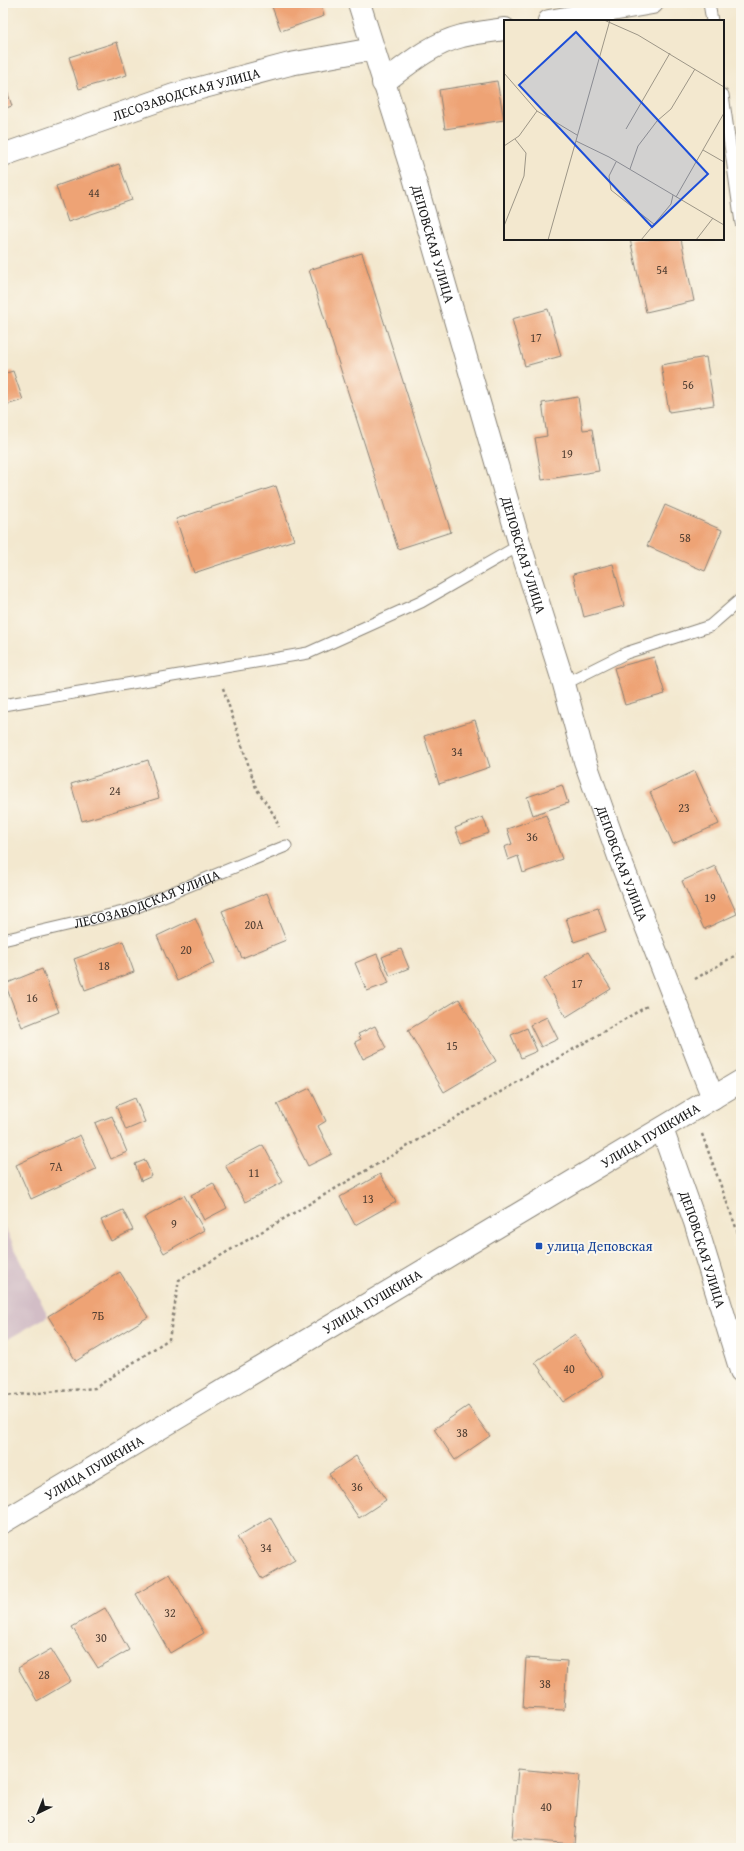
<svg xmlns="http://www.w3.org/2000/svg" width="744" height="1851" font-family="'Gentium Book Plus',serif">
<rect width="100%" height="100%" fill="#fbf7ec"/>
<filter id="ink" filterUnits="userSpaceOnUse"><feTurbulence type="fractalNoise" baseFrequency=".025" numOctaves="2"/><feDisplacementMap in="SourceGraphic" scale="8" xChannelSelector="R" yChannelSelector="G"/><feConvolveMatrix kernelMatrix="1 2 1 2 8 2 1 2 1" color-interpolation-filters="sRGB"/></filter>
<filter id="wash" filterUnits="userSpaceOnUse"><feTurbulence type="fractalNoise" baseFrequency=".012" numOctaves="4" result="noise"/><feDisplacementMap in="SourceGraphic" scale="16" xChannelSelector="R" yChannelSelector="G"/><feGaussianBlur stdDeviation="0.9" result="paint"/><feColorMatrix in="noise" values="0 0 0 0 0 0 0 0 0 0 0 0 0 0 0 0 0 1.4 0 .05"/><feComposite in="paint" operator="in"/></filter>
<g filter="url(#wash)">
<rect width="100%" height="100%" fill="#f3e8cf"/>
<path fill="#d2bdc6" d="M3 1224 48 1316 3 1342Z"/>
<g id="blocks">
<g fill="#eea374">
<path d="M274 3H320L324 16 281 31 271 4Z"/>
<path d="M117 42 127 75 79 89 69 57Z"/>
<path d="M3 79 12 106 3 109Z"/>
<path d="M497 81 504 120 445 129 439 90Z"/>
<path d="M119 164 132 200 68 222 56 186Z"/>
<path d="M630 239H681L694 301 646 312Z"/>
<path d="M362 253 451 532 398 549 309 270Z"/>
<path d="M548 309 561 356 525 366 512 319Z"/>
<path d="M706 357 714 405 669 412 661 365Z"/>
<path d="M13 371 23 400 3 406V374Z"/>
<path d="M578 397 583 430 592 429 599 471 542 480 535 438 547 436 542 403Z"/>
<path d="M276 486 294 540 194 573 176 519Z"/>
<path d="M665 505 722 530 705 571 647 546Z"/>
<path d="M613 564 624 606 584 617 573 574Z"/>
<path d="M654 657 665 694 625 705 614 668Z"/>
<path d="M475 720 490 767 439 784 424 736Z"/>
<path d="M148 760 159 798 82 821 71 784Z"/>
<path d="M695 771 719 824 673 844 650 792Z"/>
<path d="M562 785 568 803 533 815 527 797Z"/>
<path d="M546 815 562 859 523 873 518 856 508 860 504 847 512 844 507 829Z"/>
<path d="M483 817 489 833 461 843 455 828Z"/>
<path d="M715 866 737 914 704 929 682 881Z"/>
<path d="M267 893 286 940 242 958 222 911Z"/>
<path d="M598 908 606 931 574 942 566 918Z"/>
<path d="M195 918 215 963 177 981 157 936Z"/>
<path d="M123 941 134 972 85 990 74 959Z"/>
<path d="M401 949 409 968 390 976 382 957Z"/>
<path d="M588 952 611 989 566 1017 544 979Z"/>
<path d="M377 954 389 983 367 991 355 963Z"/>
<path d="M42 969 59 1012 22 1027 5 984Z"/>
<path d="M459 999 496 1061 444 1092 408 1030Z"/>
<path d="M547 1017 558 1039 541 1047 530 1025Z"/>
<path d="M375 1026 386 1048 363 1059 355 1042 361 1039 358 1034Z"/>
<path d="M527 1028 537 1051 521 1058 511 1035Z"/>
<path d="M310 1088 326 1121 318 1126 332 1154 308 1166 277 1104Z"/>
<path d="M135 1098 145 1122 126 1130 116 1106Z"/>
<path d="M112 1116 127 1152 111 1159 95 1123Z"/>
<path d="M80 1135 96 1169 31 1199 16 1165Z"/>
<path d="M263 1145 283 1182 245 1202 225 1165Z"/>
<path d="M145 1160 152 1176 141 1181 135 1164Z"/>
<path d="M380 1174 396 1202 355 1225 340 1197Z"/>
<path d="M213 1183 227 1208 204 1220 191 1195Z"/>
<path d="M184 1195 204 1230 164 1253 144 1218Z"/>
<path d="M123 1210 133 1230 111 1241 101 1220Z"/>
<path d="M120 1272 148 1317 76 1361 48 1316Z"/>
<path d="M575 1334 603 1376 563 1402 535 1362Z"/>
<path d="M468 1406 490 1436 455 1460 434 1429Z"/>
<path d="M356 1456 386 1500 359 1518 329 1474Z"/>
<path d="M270 1517 295 1560 262 1579 237 1537Z"/>
<path d="M170 1574 204 1633 170 1653 136 1594Z"/>
<path d="M105 1608 129 1650 98 1668 72 1627Z"/>
<path d="M51 1649 71 1681 37 1701 18 1668Z"/>
<path d="M526 1658 567 1661 564 1710 523 1708Z"/>
<path d="M518 1769 580 1775 574 1844 512 1839Z"/>
</g>
</g>
</g>
<g filter="url(#ink)">
<use href="#blocks" fill-opacity="0" stroke="#888276" stroke-width="1"/>
<g fill="none" stroke-linecap="round" stroke-linejoin="round">
<defs>
<g id="service">
<path d="M709 3 712 21"/>
<path d="M723 95 741 223"/>
<path d="M564 684 626 653 710 626 741 599"/>
<path d="M3 705 308 653 421 602 520 545"/>
<path id="s1" d="M3 940 127 911 286 846"/>
</g>
<g id="minor">
<path id="s2" d="M359 3 413 174 520 545 564 684 585 761 619 857 713 1098"/>
<path d="M549 21 652 3"/>
<path d="M383 83C408 64 431 44 462 36 476 33 491 31 505 29"/>
<path id="s3" d="M3 155 174 95 290 64 373 49"/>
</g>
<g id="tertiary">
<path id="s4" d="M662 1129 695 1222 741 1371"/>
<path id="s5" d="M3 1522 741 1081"/>
</g>
</defs>
<use href="#service" stroke="#888276" stroke-width="13"/>
<use href="#minor" stroke="#888276" stroke-width="24"/>
<use href="#tertiary" stroke="#888276" stroke-width="24"/>
<g stroke="#888276" stroke-width="2.5" stroke-dasharray="3 3" stroke-linecap="butt">
<path d="M223 688 256 788 274 815 279 827"/>
<path d="M695 979 741 952"/>
<path d="M702 1134 741 1241"/>
<path d="M3 1396 95 1388 169 1339 179 1280 649 1005"/>
</g>
<use href="#service" stroke="#fff" stroke-width="11"/>
<use href="#minor" stroke="#fff" stroke-width="22"/>
<use href="#tertiary" stroke="#fff" stroke-width="22"/>
</g>
</g>
<rect fill="#1a4fb4" stroke="#fbf7ec" stroke-width="1.5" x="535" y="1242" width="8" height="8" rx="2"/>
<g text-anchor="middle" stroke-width="4" stroke-linejoin="round" paint-order="stroke">
<g font-size="12" fill="#503e32">
<text x="94" y="197">44</text>
<text x="662" y="274">54</text>
<text x="536" y="342">17</text>
<text x="688" y="389">56</text>
<text x="567" y="458">19</text>
<text x="685" y="542">58</text>
<text x="457" y="756">34</text>
<text x="115" y="795">24</text>
<text x="684" y="812">23</text>
<text x="532" y="841">36</text>
<text x="710" y="902">19</text>
<text x="254" y="929">20А</text>
<text x="186" y="954">20</text>
<text x="104" y="970">18</text>
<text x="577" y="988">17</text>
<text x="32" y="1002">16</text>
<text x="452" y="1050">15</text>
<text x="56" y="1171">7А</text>
<text x="254" y="1177">11</text>
<text x="368" y="1203">13</text>
<text x="174" y="1228">9</text>
<text x="98" y="1320">7Б</text>
<text x="569" y="1373">40</text>
<text x="462" y="1437">38</text>
<text x="357" y="1491">36</text>
<text x="266" y="1552">34</text>
<text x="170" y="1617">32</text>
<text x="101" y="1642">30</text>
<text x="44" y="1679">28</text>
<text x="545" y="1688">38</text>
<text x="546" y="1811">40</text>
</g>
<g font-size="14" fill="#1c1c1c" stroke="#fbf7ec">
<text dy="5" stroke="none"><textPath href="#s3" startOffset="193">ЛЕСОЗАВОДСКАЯ УЛИЦА</textPath></text>
<text dy="5" stroke="none"><textPath href="#s2" startOffset="252">ДЕПОВСКАЯ УЛИЦА</textPath></text>
<text dy="5" stroke="none"><textPath href="#s2" startOffset="576">ДЕПОВСКАЯ УЛИЦА</textPath></text>
<text dy="5" stroke="none"><textPath href="#s2" startOffset="900">ДЕПОВСКАЯ УЛИЦА</textPath></text>
<text dy="5" stroke="none"><textPath href="#s1" startOffset="150">ЛЕСОЗАВОДСКАЯ УЛИЦА</textPath></text>
<text dy="5" stroke="none"><textPath href="#s5" startOffset="754">УЛИЦА ПУШКИНА</textPath></text>
<text dy="5" stroke="none"><textPath href="#s4" startOffset="127">ДЕПОВСКАЯ УЛИЦА</textPath></text>
<text dy="5" stroke="none"><textPath href="#s5" startOffset="430">УЛИЦА ПУШКИНА</textPath></text>
<text dy="5" stroke="none"><textPath href="#s5" startOffset="106">УЛИЦА ПУШКИНА</textPath></text>
</g>
<g font-size="14" fill="#164399" stroke="#fbf7ec" text-anchor="start">
<text x="547" y="1251">улица Деповская</text>
</g>
</g>
<g transform="translate(504 20)">
<rect width="220" height="220" fill="#f3e8cf"/>
<path fill="none" stroke="#9d9687" stroke-width="1" d="M100 0 134 15 220 67M0 53 33 91 73 115M122 109 166 33M72 121 105 137 220 205M0 126 15 116 33 91M199 130 220 142M112 142 105 156 107 170 151 205M126 149 134 126 153 101 167 89 191 49M172 177 220 93M0 206 20 156 22 133 11 119M44 220 106 0M137 220 167 184 169 175M192 220 209 198"/>
<path fill="#1d4ed8" fill-opacity="0.15" stroke="#1d4ed8" stroke-width="2" d="M72 12 204 154 148 207 15 65Z"/>
<rect width="220" height="220" fill="none" stroke="#1c1c1c" stroke-width="2"/>
</g>
<rect width="744" height="1851" fill="none" stroke="#fbf7ec" stroke-width="16"/>
<g transform="translate(38 1813) rotate(223)" stroke="#fbf7ec" stroke-width="3" paint-order="stroke">
<path d="M0-3L7 15L0 10L-7 15Z" fill="#1c1c1c"/>
<text y="-6" font-size="11" font-weight="bold" text-anchor="middle" fill="#1c1c1c">С</text>
</g>
</svg>
